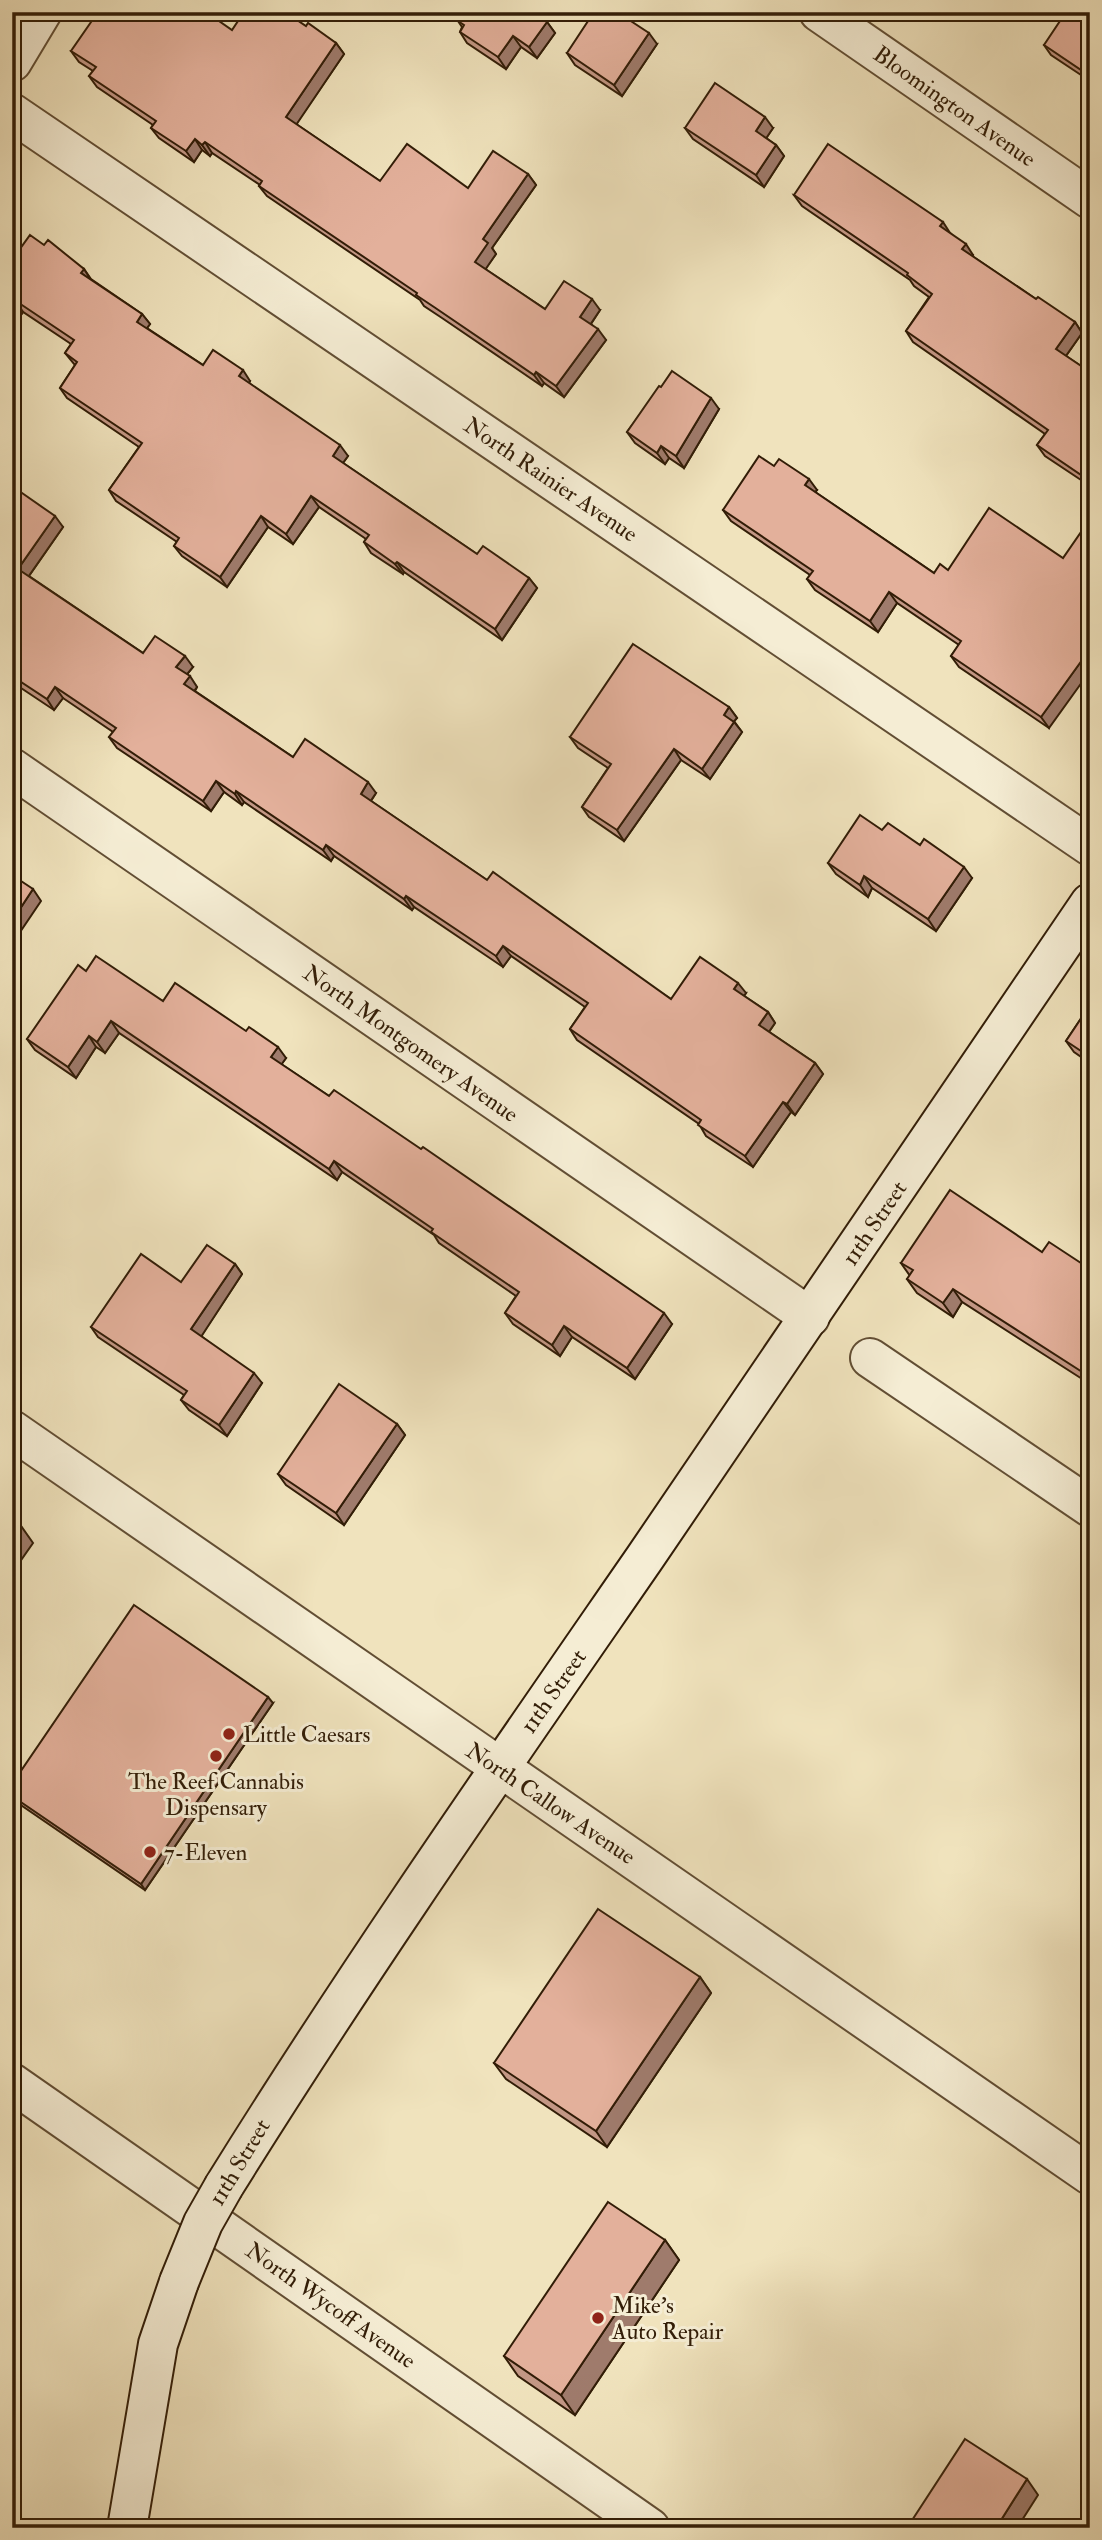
<svg xmlns="http://www.w3.org/2000/svg" width="1102" height="2540" font-family="'IM FELL Double Pica',serif">
<rect width="100%" height="100%" fill="#f0e3bd"/>
<filter id="stains"><feTurbulence type="fractalNoise" baseFrequency=".00286" numOctaves="4"/><feColorMatrix values="0 0 0 0 .2 0 0 0 0 .09 0 0 0 0 .02 0 0 0 .5 -.17"/></filter>
<radialGradient id="worn" r=".72"><stop offset=".6" stop-color="#630" stop-opacity="0"/><stop offset="1" stop-color="#630" stop-opacity=".3"/></radialGradient>
<g fill="none" stroke-linecap="round" stroke-linejoin="round">
<defs>
<g id="minor">
<path d="M819 12 1090 199"/>
<path d="M12 62 42 12"/>
<path d="M12 113 1090 846"/>
<path d="M12 768 810 1317"/>
<path d="M870 1358 1090 1507"/>
<path d="M12 2083 650 2528"/>
</g>
<path id="tertiary" d="M12 1430 1090 2175"/>
<g id="secondary">
<path d="M224 2186C357 1972 501 1766 644 1559 794 1341 942 1122 1090 903"/>
<path d="M127 2528 158 2344 179 2282"/>
</g>
</defs>
<use href="#minor" stroke="#624e34" stroke-width="42"/>
<use href="#tertiary" stroke="#624e34" stroke-width="42"/>
<use href="#secondary" stroke="#321d07" stroke-width="42"/>
<use href="#minor" stroke="#f5edd4" stroke-width="38"/>
<use href="#tertiary" stroke="#f5edd4" stroke-width="38"/>
<use href="#secondary" stroke="#f5edd4" stroke-width="38"/>
<defs>
<path id="secondary-bridge" d="M179 2282 203 2223 224 2186"/>
</defs>
<use href="#secondary-bridge" stroke="#321d07" stroke-width="42" stroke-linecap="butt"/>
<use href="#secondary-bridge" stroke="#f5edd4" stroke-width="38"/>
</g>
<g fill="#c39785" stroke="#321d07" stroke-width="2">
<path d="M1090 12V81L1051 55 1044 45Z"/>
<path d="M458 21 547 22 555 33 537 58 521 47 506 69 467 43 460 32 462 27Z"/>
<path d="M306 26 336 43 344 54 296 124 380 181 468 188 528 174 536 185 492 248 496 254 485 269 545 309 600 310 591 324 606 340 564 397 544 383 542 386 442 318 424 306 420 300 267 196 259 186 260 185 212 153 210 156 202 150 194 162 159 138 151 128 153 125 97 87 89 76 93 71 79 62 71 51 232 30Z"/>
<path d="M657 44 622 96 575 65 567 53Z"/>
<path d="M685 128H773L766 138 776 145 784 156 764 187 693 139Z"/>
<path d="M794 195 950 233 973 255 972 256 1036 299 1075 322 1082 333 1066 356 1090 372V486L1045 456 1037 445 1045 434 913 342 906 331 929 297 914 286 910 280 802 206Z"/>
<path d="M44 245 84 269 91 279 142 314 150 324 147 328 203 365 250 381 249 383 348 456 343 463 477 554 529 578 537 588 502 640 404 572 403 574 371 553 364 542 366 539 319 507 293 544 268 527 227 587 182 556 174 546 177 542 116 501 109 490 139 447 67 398 60 388 75 365 65 353 71 344 23 312 12 328V260Z"/>
<path d="M661 387 719 409 684 468 669 458 665 464 635 443 627 432Z"/>
<path d="M774 466 817 490 815 492 934 573 948 570 1063 558 1049 728 959 667 951 656 959 645 897 603 878 632 815 590 807 579 810 575 731 521 723 510Z"/>
<path d="M12 486 63 527 29 576 143 653 193 667 187 674 197 687 195 691 293 757 376 793 371 801 487 880 671 999 746 993 744 996 768 1012 775 1023 769 1032 815 1063 823 1074 795 1115 791 1112 753 1167 706 1136 699 1124 577 1040 570 1029 585 1007 511 956 503 967 414 907 412 910 334 856 331 861 244 802 242 805 224 792 211 811 117 748 109 737 113 732 63 698 54 710 12 682Z"/>
<path d="M729 707 737 718 734 721 742 732 710 779 681 760 624 841 589 817 582 807 608 768 578 748 570 737Z"/>
<path d="M882 830 920 845 972 878 936 931 872 888 868 897 836 874 828 863Z"/>
<path d="M86 971 163 1001 286 1058 281 1064 672 1324 635 1379 572 1337 560 1356 513 1324 505 1313 516 1296 439 1243 434 1235 342 1172 337 1180 119 1033 105 1053 96 1047 76 1078 35 1050 27 1039Z"/>
<path d="M1090 1005V1063L1074 1052 1066 1041Z"/>
<path d="M1042 1252 1090 1269V1384L962 1302 953 1317 917 1293 907 1279 910 1276 901 1263Z"/>
<path d="M235 1264 242 1274 201 1336 262 1383 227 1436 189 1410 181 1400 184 1395 98 1337 91 1327 181 1282Z"/>
<path d="M397 1424 405 1435 344 1525 286 1485 278 1474Z"/>
<path d="M273 1703 145 1890 12 1799V1784Z"/>
<path d="M700 1977 711 1993 607 2147 506 2079 494 2063Z"/>
<path d="M665 2240 679 2260 575 2415 518 2376 504 2356Z"/>
</g>
<g fill="#9f7b6c" stroke="#321d07" stroke-width="2">
<path d="M987 12H996L992 18Z"/>
<path d="M547 22 555 33 537 58 529 47Z"/>
<path d="M649 33 657 44 622 96 614 85Z"/>
<path d="M513 36 521 47 506 69 498 57Z"/>
<path d="M336 43 344 54 294 128 286 117Z"/>
<path d="M765 117 773 128 763 143 756 131Z"/>
<path d="M195 139 202 150 194 162 186 151Z"/>
<path d="M205 142 212 153 210 156 202 145Z"/>
<path d="M776 145 784 156 764 187 756 175Z"/>
<path d="M528 174 536 185 492 248 496 254 483 273 475 262 483 239Z"/>
<path d="M943 222 950 233 947 237 940 226Z"/>
<path d="M966 244 973 255 970 260 962 249Z"/>
<path d="M84 269 91 280 81 273Z"/>
<path d="M592 299 600 310 588 328 580 317Z"/>
<path d="M16 301 23 312 12 328V306Z"/>
<path d="M142 314 150 324 144 332 137 322Z"/>
<path d="M1075 322 1082 333 1063 360 1056 349Z"/>
<path d="M598 329 606 340 564 397 556 386Z"/>
<path d="M243 370 250 381 247 386 239 376Z"/>
<path d="M536 372 544 383 542 386 534 375Z"/>
<path d="M711 398 719 409 684 468 676 456Z"/>
<path d="M340 445 348 456 340 467 333 456Z"/>
<path d="M661 446 669 458 665 464 657 453Z"/>
<path d="M809 479 817 490 812 496 805 485Z"/>
<path d="M311 496 319 507 293 544 286 534Z"/>
<path d="M55 516 63 527 26 580 18 569Z"/>
<path d="M261 516 268 527 227 587 220 577Z"/>
<path d="M397 562 404 572 403 574 395 564Z"/>
<path d="M529 578 537 588 502 640 495 629Z"/>
<path d="M889 592 897 603 878 632 870 621Z"/>
<path d="M1090 649V671L1049 728 1041 717Z"/>
<path d="M185 656 193 667 184 678 176 667Z"/>
<path d="M190 676 197 687 192 694 184 684Z"/>
<path d="M55 687 63 698 54 710 47 699Z"/>
<path d="M729 707 737 718 731 725 724 715Z"/>
<path d="M734 722 742 732 710 779 702 769Z"/>
<path d="M674 749 681 760 624 841 617 830Z"/>
<path d="M216 781 224 792 211 811 203 801Z"/>
<path d="M368 782 376 793 368 805 361 794Z"/>
<path d="M236 791 244 802 242 805 235 794Z"/>
<path d="M326 845 334 856 331 861 323 850Z"/>
<path d="M964 867 972 878 936 931 928 919Z"/>
<path d="M864 876 872 888 868 897 860 885Z"/>
<path d="M33 889 41 901 12 944V921Z"/>
<path d="M406 896 414 907 412 910 404 899Z"/>
<path d="M503 946 511 956 503 967 496 956Z"/>
<path d="M738 983 746 993 741 1000 734 989Z"/>
<path d="M768 1012 775 1023 766 1036 759 1025Z"/>
<path d="M111 1021 119 1033 105 1053 97 1042Z"/>
<path d="M89 1036 96 1047 76 1078 68 1067Z"/>
<path d="M278 1047 286 1058 279 1068 271 1057Z"/>
<path d="M815 1063 823 1074 795 1115 787 1104Z"/>
<path d="M783 1102 791 1112 753 1167 745 1156Z"/>
<path d="M334 1161 342 1172 337 1180 329 1169Z"/>
<path d="M235 1264 242 1274 199 1340 191 1329Z"/>
<path d="M953 1289 962 1302 953 1317 943 1303Z"/>
<path d="M664 1313 672 1324 635 1379 627 1368Z"/>
<path d="M564 1326 572 1337 560 1356 552 1345Z"/>
<path d="M254 1373 262 1383 227 1436 219 1425Z"/>
<path d="M397 1424 405 1435 344 1525 336 1513Z"/>
<path d="M19 1523 33 1543 12 1573V1532Z"/>
<path d="M268 1697 273 1703 145 1890 141 1884Z"/>
<path d="M700 1977 711 1993 607 2147 596 2131Z"/>
<path d="M12 2200 16 2205 12 2211Z"/>
<path d="M665 2240 679 2260 575 2415 561 2395Z"/>
<path d="M1027 2479 1038 2495 1017 2528H996Z"/>
</g>
<g fill="#e3b09b" stroke="#321d07" stroke-width="2">
<path d="M98 12H206L232 30 244 12H285L306 26 308 23 336 43 286 117 380 181 407 144 468 188 493 151 528 174 483 239 488 243 475 262 545 309 564 281 592 299 580 317 598 329 556 386 536 372 534 375 434 307 416 295 417 293 259 186 262 181 205 142 202 145 195 139 186 151 151 128 156 121 89 76 96 67 71 51Z"/>
<path d="M464 12H533L547 22 529 47 513 36 498 57 460 32 464 25 458 21Z"/>
<path d="M594 12H617L649 33 614 85 567 53Z"/>
<path d="M1066 12H1090V76L1044 45Z"/>
<path d="M715 83 765 117 756 131 776 145 756 175 685 128Z"/>
<path d="M828 144 943 222 940 226 966 244 962 249 1036 299 1038 297 1075 322 1056 349 1090 372V481L1037 445 1048 430 906 331 932 294 907 275 908 273 794 195Z"/>
<path d="M30 235 44 245 48 240 84 269 81 273 142 314 137 322 203 365 213 350 243 370 239 376 340 445 333 456 477 554 483 546 529 578 495 629 397 562 395 564 364 542 369 535 311 496 286 534 261 516 220 577 174 546 179 538 109 490 142 443 60 388 77 362 65 353 74 340 16 301 12 306V260Z"/>
<path d="M672 371 711 398 676 456 661 446 657 453 627 432 659 386 661 387Z"/>
<path d="M759 456 774 466 779 459 809 479 805 485 934 573 940 564 948 570 989 508 1063 558 1090 519V649L1041 717 951 656 961 641 889 592 870 621 807 579 813 571 723 510Z"/>
<path d="M12 486 55 516 18 569 143 653 155 636 185 656 176 667 190 676 184 684 293 757 305 739 368 782 361 794 487 880 493 872 671 999 700 957 738 983 734 989 768 1012 759 1025 815 1063 787 1104 783 1102 745 1156 698 1125 701 1120 570 1029 588 1003 503 946 496 956 406 896 404 899 326 845 323 850 236 791 235 794 216 781 203 801 109 737 116 728 55 687 47 699 12 676Z"/>
<path d="M633 644 729 707 724 715 734 722 702 769 674 749 617 830 582 807 611 764 570 737Z"/>
<path d="M860 815 882 830 888 823 920 845 924 839 964 867 928 919 864 876 860 885 828 863Z"/>
<path d="M12 875 33 889 12 921Z"/>
<path d="M96 956 163 1001 175 983 246 1031 249 1027 278 1047 271 1057 329 1096 334 1090 421 1149 423 1147 664 1313 627 1368 564 1326 552 1345 505 1313 519 1292 431 1232 433 1229 334 1161 329 1169 111 1021 97 1042 89 1036 68 1067 27 1039 78 965 86 971Z"/>
<path d="M1090 1005V1057L1066 1041Z"/>
<path d="M950 1190 1042 1252 1049 1242 1090 1269V1377L953 1289 943 1303 907 1279 913 1270 901 1263Z"/>
<path d="M207 1245 235 1264 191 1329 254 1373 219 1425 181 1400 187 1391 91 1327 141 1254 181 1282Z"/>
<path d="M339 1384 397 1424 336 1513 278 1474Z"/>
<path d="M12 1518 19 1523 12 1532Z"/>
<path d="M134 1605 268 1697 141 1884 12 1796V1784Z"/>
<path d="M598 1909 700 1977 596 2131 494 2063Z"/>
<path d="M608 2202 665 2240 561 2395 504 2356Z"/>
<path d="M965 2439 1027 2479 996 2528H907Z"/>
</g>
<g fill="#8f2418" stroke="#f5edd4" stroke-width="2.5">
<circle cx="229" cy="1734" r="7"/>
<circle cx="216" cy="1756" r="7"/>
<circle cx="150" cy="1852" r="7"/>
<circle cx="598" cy="2318" r="7"/>
</g>
<g text-anchor="middle" stroke-width="6" stroke-linejoin="round" paint-order="stroke">
<g font-size="23" fill="#321d07" stroke="#f5edd4">
<text transform="translate(955 106) rotate(35)" y="8">Bloomington Avenue</text>
<text transform="translate(551 479) rotate(34)" y="8">North Rainier Avenue</text>
<text transform="translate(411 1043) rotate(35)" y="8">North Montgomery Avenue</text>
<text transform="translate(874 1223) rotate(-56)" y="8">11th Street</text>
<text transform="translate(553 1691) rotate(-55)" y="8">11th Street</text>
<text transform="translate(551 1803) rotate(34)" y="8">North Callow Avenue</text>
<text transform="translate(239 2162) rotate(-59)" y="8">11th Street</text>
<text transform="translate(331 2305) rotate(35)" y="8">North Wycoff Avenue</text>
</g>
<g font-size="23" fill="#321d07" stroke="#f5edd4" text-anchor="start">
<text x="243" y="1742">Little Caesars</text>
<text x="216" y="1789" text-anchor="middle">The Reef Cannabis<tspan x="216" dy="26">Dispensary</tspan></text>
<text x="164" y="1860">7-Eleven</text>
<text x="612" y="2313">Mike's<tspan x="612" dy="26">Auto Repair</tspan></text>
</g>
</g>
<rect width="1102" height="2540" fill="none" stroke="#f0e3bd" stroke-width="42"/>
<rect x="14" y="14" width="1074" height="2512" fill="none" stroke="#321d07" stroke-width="3.5"/>
<rect x="21" y="21" width="1060" height="2498" fill="none" stroke="#321d07" stroke-width="2"/>
<rect width="100%" height="100%" filter="url(#stains)"/>
<rect width="100%" height="100%" fill="url(#worn)"/>
</svg>
